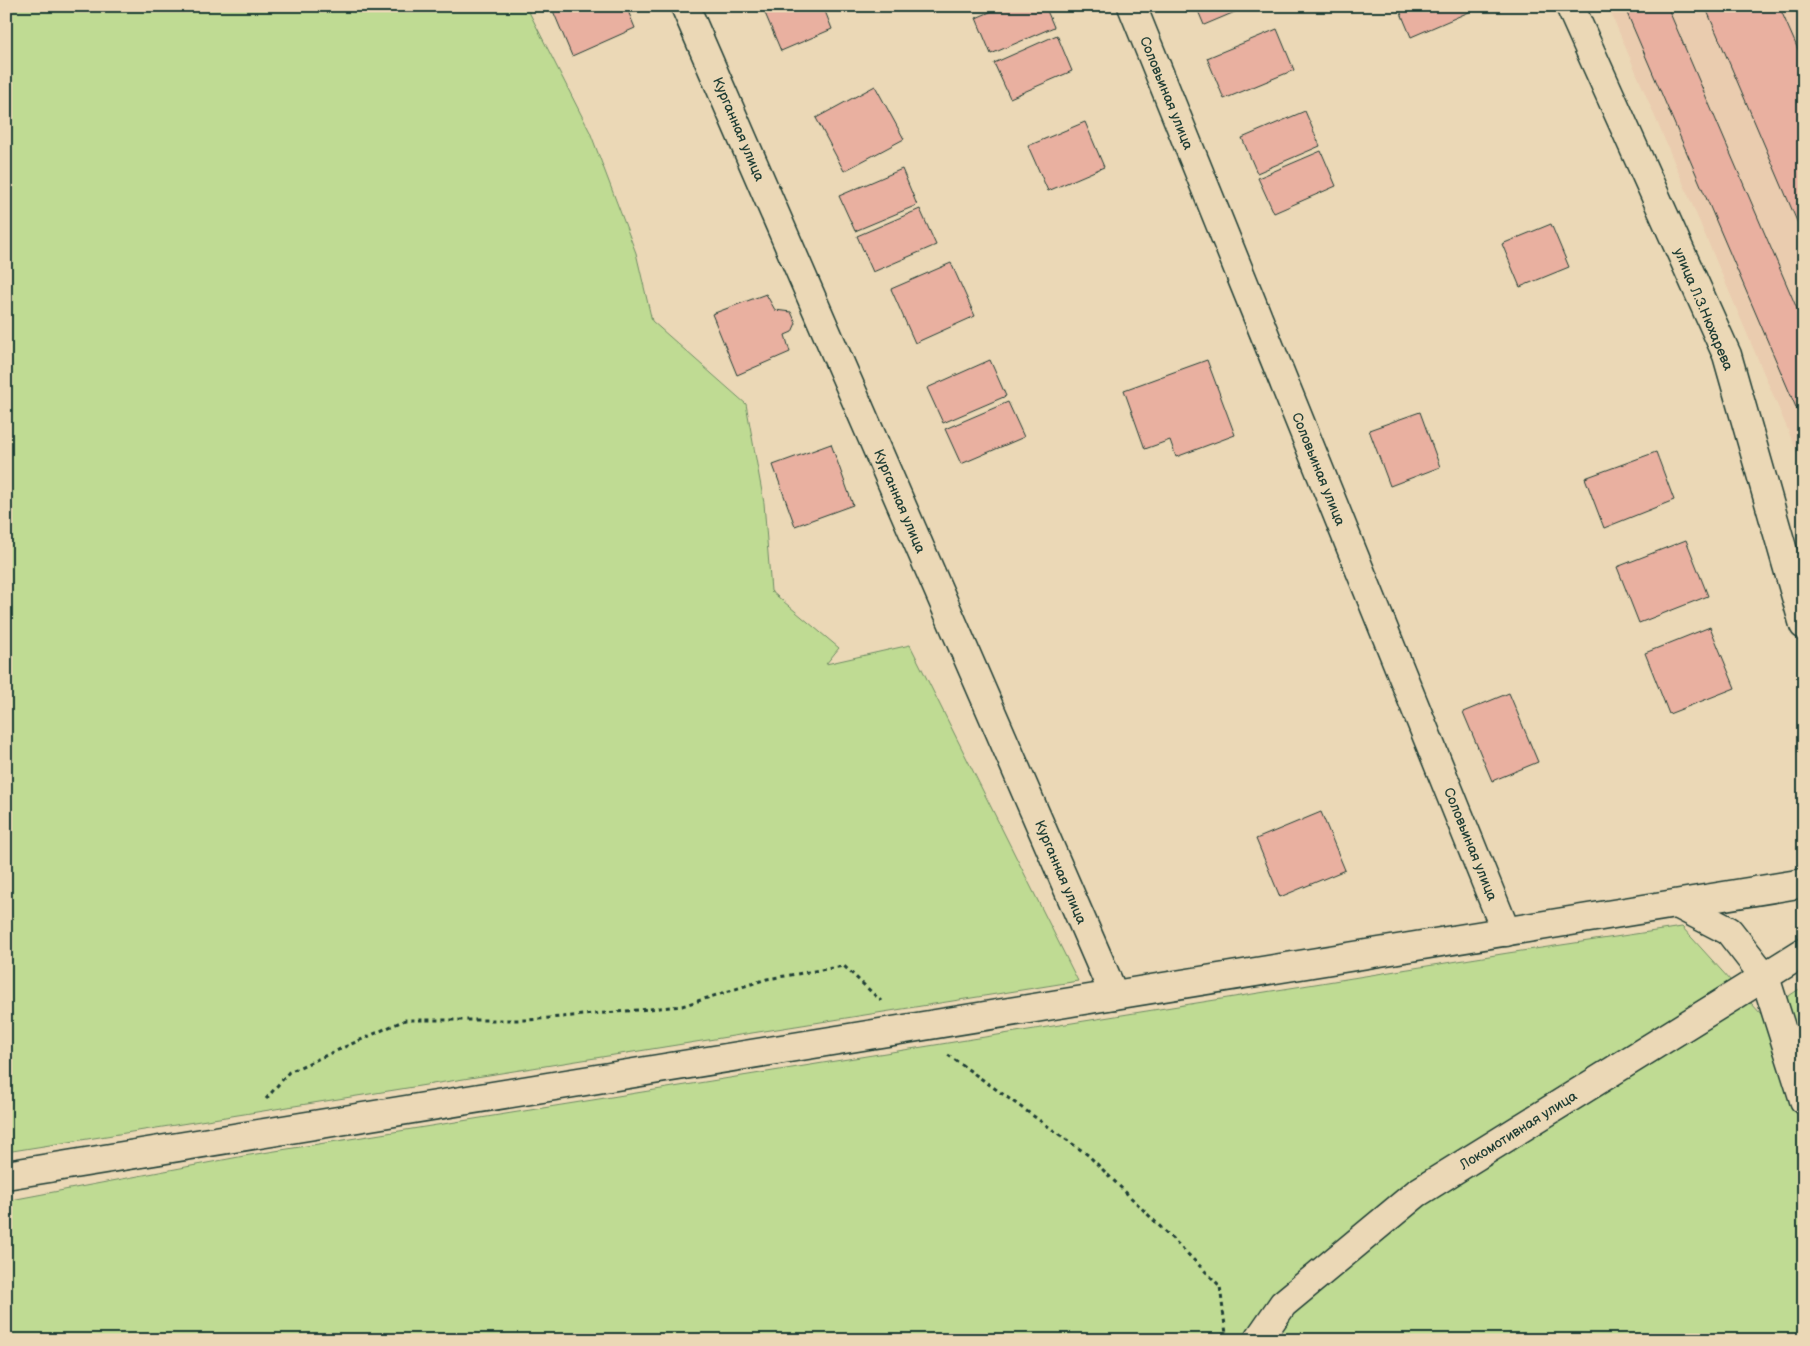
<svg xmlns="http://www.w3.org/2000/svg" width="1810" height="1346" font-family="'Balsamiq Sans',sans-serif">
<rect width="100%" height="100%" fill="#ebd8b6"/>
<filter id="ink" filterUnits="userSpaceOnUse"><feTurbulence type="fractalNoise" baseFrequency=".02" numOctaves="2"/><feDisplacementMap in="SourceGraphic" scale="10" xChannelSelector="R" yChannelSelector="G"/><feConvolveMatrix kernelMatrix="1 2 1 2 8 2 1 2 1" color-interpolation-filters="sRGB"/></filter>
<g filter="url(#ink)">
<path fill="#eaccaf" d="M1608 6H1804V468Z"/>
<g fill="#bfdb93" stroke="#6f8c64">
<path d="M6 6H526L590 132 636 253 652 321 746 404 764 503 771 591 839 648 826 664 910 645 1078 981 6 1152Z"/>
<path d="M1682 927 1761 1014 1804 986V1340H6V1201L244 1156 1508 953Z"/>
</g>
<g fill="#e9b0a0" stroke="#1f3d34">
<path d="M551 6H626L635 28 572 56Z"/>
<path d="M762 6H823L832 29 781 51Z"/>
<path d="M1004 6H1045L1054 27 991 54 976 18Z"/>
<path d="M1196 6H1249L1204 25Z"/>
<path d="M1398 6H1467L1469 12 1411 37Z"/>
<path d="M1624 6H1667L1804 325V426Z"/>
<path d="M1705 6H1779L1804 63V233H1802Z"/>
<path d="M1277 29 1294 70 1224 99 1207 58Z"/>
<path d="M1057 35 1072 71 1010 98 994 63Z"/>
<path d="M875 86 904 139 844 171 816 118Z"/>
<path d="M1305 111 1320 146 1257 173 1242 138Z"/>
<path d="M1085 122 1104 167 1048 191 1028 146Z"/>
<path d="M1321 151 1336 186 1274 213 1258 178Z"/>
<path d="M902 169 917 205 855 231 839 196Z"/>
<path d="M920 209 936 245 873 272 857 236Z"/>
<path d="M1551 224 1569 267 1520 287 1502 244Z"/>
<path d="M951 263 975 316 915 343 891 289Z"/>
<path d="M766 294 775 310 791 312 796 323 792 332 785 335 790 352 737 375 712 314Z"/>
<path d="M990 360 1006 396 943 423 927 388Z"/>
<path d="M1207 360 1235 435 1176 457 1170 440 1145 449 1124 390Z"/>
<path d="M1008 402 1024 437 961 464 945 429Z"/>
<path d="M1420 412 1440 467 1390 486 1369 430Z"/>
<path d="M831 444 853 505 795 526 773 465Z"/>
<path d="M1656 452 1674 500 1604 528 1585 478Z"/>
<path d="M1686 540 1708 596 1639 623 1617 567Z"/>
<path d="M1710 627 1735 688 1669 714 1645 653Z"/>
<path d="M1509 693 1538 762 1492 781 1463 712Z"/>
<path d="M1321 812 1345 870 1280 897 1256 839Z"/>
</g>
<g fill="none" stroke-linecap="round" stroke-linejoin="round">
<defs>
<g id="street">
<path d="M685 6 1114 995"/>
<path d="M1132 6 1506 932"/>
<path d="M1570 6 1727 355 1804 625"/>
<path d="M1677 904 1729 931 1765 977 1804 1100"/>
<path d="M6 1175 1804 883"/>
<path d="M1258 1340 1283 1304 1417 1193 1804 952"/>
</g>
</defs>
<use href="#street" stroke="#1f3d34" stroke-width="31"/>
<g stroke="#1f3d34" stroke-width="3" stroke-dasharray="4 4" stroke-linecap="butt">
<path d="M948 1055 1088 1155 1220 1286 1226 1334"/>
<path d="M266 1099 289 1072 405 1020H528L682 1006 767 979 844 966 881 1001"/>
</g>
<use href="#street" stroke="#ebd8b6" stroke-width="28"/>
</g>
</g>
<g text-anchor="middle" stroke-width="4" stroke-linejoin="round" paint-order="stroke">
<g font-size="14" fill="#1f3d34" stroke="#ebd8b6">
<text transform="translate(1167 93) rotate(68)" y="5">Соловьиная улица</text>
<text transform="translate(739 129) rotate(67)" y="5">Курганная улица</text>
<text transform="translate(1704 309) rotate(67)" y="5">улица Л.З.Нюхарева</text>
<text transform="translate(1319 469) rotate(68)" y="5">Соловьиная улица</text>
<text transform="translate(900 501) rotate(67)" y="5">Курганная улица</text>
<text transform="translate(1471 844) rotate(68)" y="5">Соловьиная улица</text>
<text transform="translate(1061 872) rotate(67)" y="5">Курганная улица</text>
<text transform="translate(1518 1130) rotate(-32)" y="5">Локомотивная улица</text>
</g>
</g>
<rect width="1810" height="1346" fill="none" stroke="#ebd8b6" stroke-width="25"/>
<rect x="12" y="12" width="1785" height="1321" fill="none" stroke="#1f3d34" stroke-width="2" filter="url(#ink)"/>
</svg>
